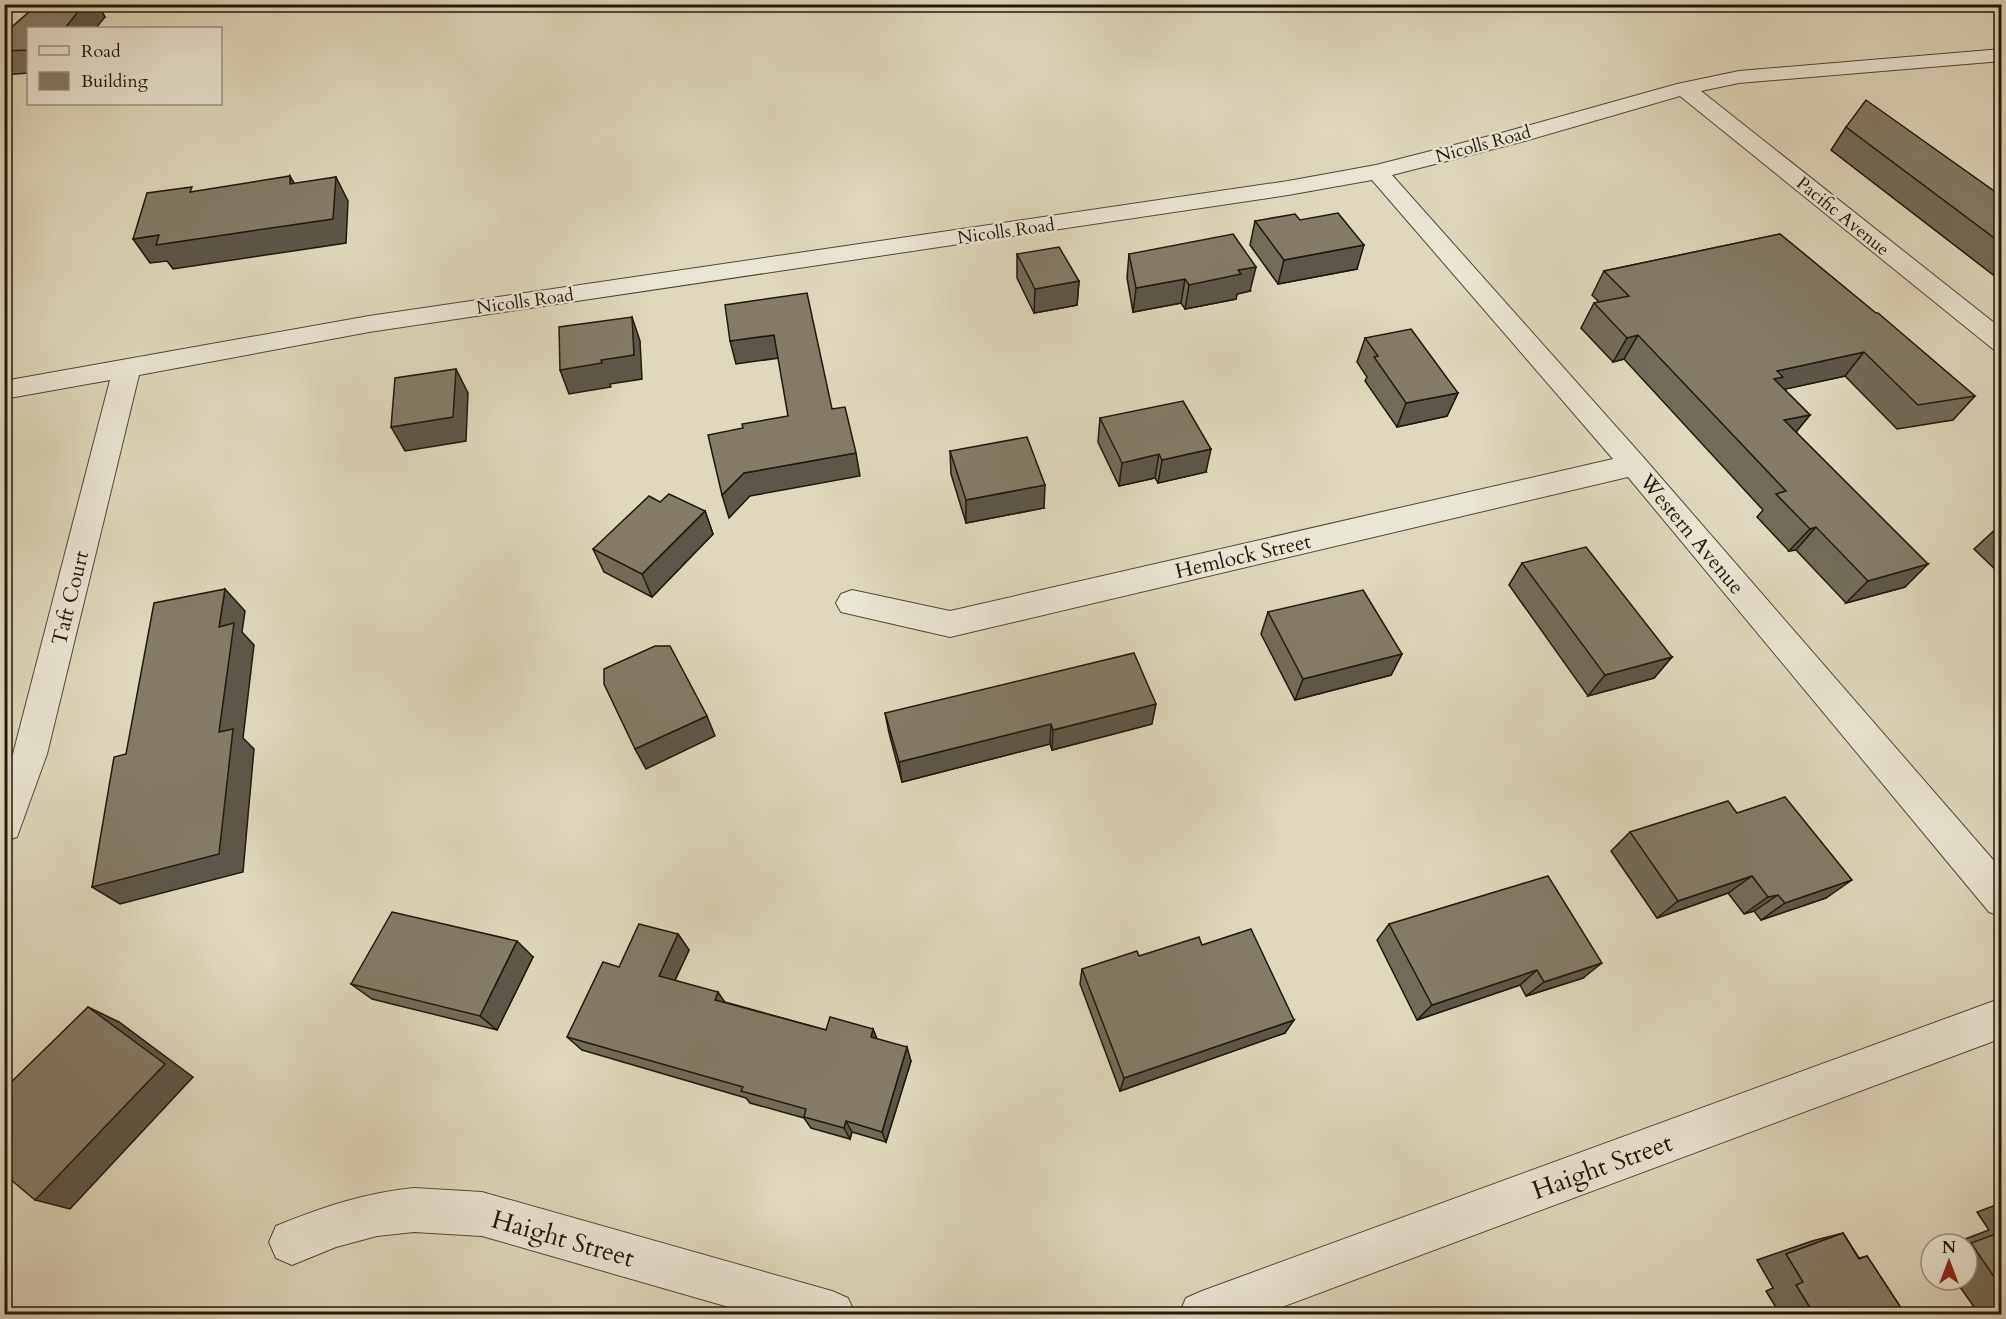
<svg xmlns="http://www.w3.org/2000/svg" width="2006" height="1319" font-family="Cardo,serif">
<rect width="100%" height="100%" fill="#dfd8be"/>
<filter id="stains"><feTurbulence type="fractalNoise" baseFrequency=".00333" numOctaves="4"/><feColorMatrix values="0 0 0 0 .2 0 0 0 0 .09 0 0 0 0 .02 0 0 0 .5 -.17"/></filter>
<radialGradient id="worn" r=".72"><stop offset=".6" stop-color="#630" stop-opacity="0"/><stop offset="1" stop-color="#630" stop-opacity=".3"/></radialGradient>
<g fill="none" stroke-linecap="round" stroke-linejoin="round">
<defs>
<g id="minor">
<path d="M2002 49V61L1739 83 1701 91 2002 329V352L1993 349 1680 96 1521 142 1392 175 1644 458 2002 870V917L1989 912 1628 477 950 637 841 612 836 603 841 594 852 590 950 611 1613 459 1372 180 1288 195 369 332 139 375 47 754 17 837 4 841V775L13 754 110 380 4 399V381L369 316 1288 181 1376 165 1505 132 1677 84 1739 71Z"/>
<path d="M2002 998V1038L1263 1314H1179L1186 1298 1202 1291Z"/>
<path d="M414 1188 482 1192 832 1291 848 1298 855 1314H753L482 1236 414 1232 377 1236 336 1247 292 1265 276 1258 269 1242 276 1226C323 1207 364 1193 414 1188Z"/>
</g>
</defs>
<use href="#minor" stroke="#504839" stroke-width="2"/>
<use href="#minor" fill="#eae6d5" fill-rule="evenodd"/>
</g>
<g fill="#726b5a" stroke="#21180d" stroke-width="1.5">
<path d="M38 4H97L105 17 28 28V73L4 75V34Z"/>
<path d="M1846 127 2001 196V281L1831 150Z"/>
<path d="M1300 220 1357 269 1278 284 1250 245 1255 221Z"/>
<path d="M1780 234 1975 396 1953 420 1897 429 1845 376 1784 389 1810 415 1796 432 1905 587 1846 603 1796 550 1789 551 1757 517 1763 510 1624 359 1613 362 1581 328 1594 303 1599 302 1592 295 1604 271Z"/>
<path d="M1017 254 1079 281 1077 305 1034 313 1017 278Z"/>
<path d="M1129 254 1250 291 1237 294 1236 299 1185 309 1181 303 1133 312 1127 278Z"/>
<path d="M1365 338 1458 393 1447 416 1397 427 1365 381 1367 377 1357 362Z"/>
<path d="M1100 418 1206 472 1158 483 1155 478 1119 486 1098 442Z"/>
<path d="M950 451 1044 508 966 523 951 474Z"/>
<path d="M660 502 705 511 713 534 652 597 604 572 593 549Z"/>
<path d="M1999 526H2001V575L1974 549Z"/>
<path d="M1522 563 1672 657 1654 678 1588 696 1509 585Z"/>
<path d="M1268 612 1402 654 1391 675 1295 700 1261 634Z"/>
<path d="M885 713 1152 724 1052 750 1050 744 902 782 889 733Z"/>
<path d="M1737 813 1826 898 1761 920 1754 911 1744 914 1728 893 1657 918 1611 851 1630 832Z"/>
<path d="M1389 924 1583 978 1526 996 1520 985 1417 1020 1377 940Z"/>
<path d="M678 934 689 950 675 980 725 1002 826 1030 873 1029 877 1039 911 1061 886 1142 852 1132 850 1139 811 1128 804 1118 750 1103 746 1098 582 1050 567 1037 619 967Z"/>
<path d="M1202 945 1285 1033 1120 1091 1080 984 1082 969 1139 956Z"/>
<path d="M533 957 497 1030 372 999 351 984Z"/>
<path d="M2001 1203V1314H1979L1955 1280H1967V1244H1952L1989 1230 1977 1212Z"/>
<path d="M1843 1233 1859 1258 1867 1256 1905 1314H1780L1766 1291 1773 1288 1757 1260 1812 1241Z"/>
</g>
<g fill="#5c574a" stroke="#21180d" stroke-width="1.5">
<path d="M84 4H97L105 17 96 28H65Z"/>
<path d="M290 176 304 200 290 184Z"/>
<path d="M336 177 348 201 346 243 173 269 167 261 150 263 133 239 159 235Z"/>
<path d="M1364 245 1357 269 1278 284 1284 260Z"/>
<path d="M1256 267 1250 291 1237 294 1236 299 1185 309 1189 285 1238 270Z"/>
<path d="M1185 279 1181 303 1133 312 1136 288Z"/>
<path d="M1079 281 1077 305 1034 313 1035 289Z"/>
<path d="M632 317 640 341 642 379 610 384 611 387 569 394 560 370 601 360Z"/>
<path d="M774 335 779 358 736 364 730 341Z"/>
<path d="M1638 335 1624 359 1613 362 1627 338Z"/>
<path d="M1864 352 1845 376 1772 392 1777 371Z"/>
<path d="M456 369 468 393 466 441 405 451 391 427Z"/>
<path d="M1458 393 1447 416 1397 427 1406 403Z"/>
<path d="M1810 415 1791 438 1784 420Z"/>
<path d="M1211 449 1206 472 1158 483 1162 460Z"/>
<path d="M856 453 860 476 750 496 729 518 722 495 744 473Z"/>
<path d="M1159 454 1155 478 1119 486 1122 463Z"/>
<path d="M1045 485 1044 508 966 523V500Z"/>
<path d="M705 511 713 534 652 597 642 574Z"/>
<path d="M1816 527 1796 550 1789 551 1810 529Z"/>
<path d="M1928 564 1905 587 1846 603 1868 581Z"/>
<path d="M225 589 245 611 242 632 254 645 243 738 254 749 243 872 120 904 92 887 219 732V627Z"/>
<path d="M1402 654 1391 675 1295 700 1303 679Z"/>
<path d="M1672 657 1654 678 1588 696 1605 675Z"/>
<path d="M1156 704 1152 724 1052 750 1053 730Z"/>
<path d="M707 716 715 736 646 769 635 749Z"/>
<path d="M1051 724 1050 744 902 782 899 762Z"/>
<path d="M1752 876 1728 893 1657 918 1678 901Z"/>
<path d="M1852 880 1826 898 1761 920 1785 903Z"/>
<path d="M1778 895 1754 911 1744 914 1768 897Z"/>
<path d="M678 934 689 950 670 991 659 976Z"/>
<path d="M517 941 533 957 497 1030 480 1016Z"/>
<path d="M1602 963 1583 978 1526 996 1544 982Z"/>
<path d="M1537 970 1520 985 1417 1020 1432 1005Z"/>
<path d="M718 992 728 1007 715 1000Z"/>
<path d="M88 1007 119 1022 193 1077 70 1209 35 1200Z"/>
<path d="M1294 1020 1285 1033 1120 1091 1124 1078Z"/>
<path d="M873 1029 878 1042 871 1037Z"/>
<path d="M907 1047 911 1061 886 1142 882 1132Z"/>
<path d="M846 1121 852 1132 850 1139 844 1128Z"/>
</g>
<g fill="#847c69" stroke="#21180d" stroke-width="1.5">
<path d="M38 4H84L65 28H28V50L4 51V34Z"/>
<path d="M1866 100 2001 196V243L1846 127Z"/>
<path d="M290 176V184L336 177 333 219 156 245 159 235 133 239 147 193 192 187 190 192Z"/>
<path d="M1338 213 1364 245 1284 260 1255 221 1295 214 1300 220Z"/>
<path d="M1233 234 1256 267 1238 270 1241 274 1189 285 1185 279 1136 288 1129 254Z"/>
<path d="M1780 234 1876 313H1878L1975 396 1918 405 1864 352 1777 371 1783 377 1774 379 1810 415 1784 420 1928 564 1868 581 1816 527 1810 529 1776 494 1786 491 1638 335 1627 338 1594 303 1629 296 1604 271Z"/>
<path d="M1059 247 1079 281 1035 289 1017 254Z"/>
<path d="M807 293 832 409 845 407 856 453 744 473 722 495 708 435 743 428 742 424 788 416 774 335 730 341 725 305Z"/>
<path d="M632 317 634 355 601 360 602 363 560 370 559 327Z"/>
<path d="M1411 329 1458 393 1406 403 1374 357 1378 356 1365 338Z"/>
<path d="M456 369 453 417 391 427 395 378Z"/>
<path d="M1183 401 1211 449 1162 460 1159 454 1122 463 1100 418Z"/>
<path d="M1027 437 1045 485 966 500 950 451Z"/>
<path d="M669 494 705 511 642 574 593 549 649 496 660 502Z"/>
<path d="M1586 547 1672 657 1605 675 1522 563Z"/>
<path d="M225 589 219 627 234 623 219 732 233 729 219 854 92 887 114 757 126 754 154 603Z"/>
<path d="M1363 590 1402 654 1303 679 1268 612Z"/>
<path d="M655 646H670L707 716 635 749 604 684V669Z"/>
<path d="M1134 653 1156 704 1053 730 1051 724 899 762 885 713Z"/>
<path d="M1785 797 1852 880 1785 903 1778 895 1768 897 1752 876 1678 901 1630 832 1728 801 1737 813Z"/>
<path d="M1548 876 1602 963 1544 982 1537 970 1432 1005 1389 924Z"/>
<path d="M392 912 517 941 480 1016 351 984Z"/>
<path d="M639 924 678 934 659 976 718 992 715 1000 826 1030 830 1017 873 1029 871 1037 907 1047 882 1132 846 1121 844 1128 804 1117 806 1109 741 1091 743 1087 567 1037 603 962 619 967Z"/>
<path d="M1251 929 1294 1020 1124 1078 1082 969 1137 951 1139 956 1199 937 1202 945Z"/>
<path d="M88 1007 165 1064 35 1200 4 1174V1089Z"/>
<path d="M2001 1232V1287L1971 1243Z"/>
<path d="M1843 1233 1859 1259 1867 1256 1905 1314H1814L1796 1285 1803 1282 1786 1254Z"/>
</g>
<g text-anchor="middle" stroke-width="4.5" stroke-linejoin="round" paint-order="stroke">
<g font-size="18" fill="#21180d" stroke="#eae6d5">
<text transform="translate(1483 144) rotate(-15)" y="6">Nicolls Road</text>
<text transform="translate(1843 216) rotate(39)" y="6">Pacific Avenue</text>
<text transform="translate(1006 231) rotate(-8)" y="6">Nicolls Road</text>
<text transform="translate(525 301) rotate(-8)" y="6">Nicolls Road</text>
</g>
<g font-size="21" fill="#21180d" stroke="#eae6d5">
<text transform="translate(1692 534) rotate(50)" y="7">Western Avenue</text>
<text transform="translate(1243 556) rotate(-13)" y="7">Hemlock Street</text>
<text transform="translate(70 598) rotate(-76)" y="7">Taft Court</text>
</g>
<g font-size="26" fill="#21180d" stroke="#eae6d5">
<text transform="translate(1602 1166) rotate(-20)" y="9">Haight Street</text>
<text transform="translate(563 1238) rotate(16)" y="9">Haight Street</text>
</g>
</g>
<rect width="2006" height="1319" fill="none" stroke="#dfd8be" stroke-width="24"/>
<rect x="6" y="6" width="1994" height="1307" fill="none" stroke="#21180d" stroke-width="3"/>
<rect x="12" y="12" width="1982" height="1295" fill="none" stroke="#21180d" stroke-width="1.5"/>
<rect x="27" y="27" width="195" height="78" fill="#eae6d5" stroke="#9a9485" stroke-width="1.5"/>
<rect x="39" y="46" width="30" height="9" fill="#eae6d5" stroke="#9a9485" stroke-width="1.5"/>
<text x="81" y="57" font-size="18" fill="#21180d">Road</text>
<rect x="39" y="72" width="30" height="18" fill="#847c69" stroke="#9a9485" stroke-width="1.5"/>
<text x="81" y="87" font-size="18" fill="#21180d">Building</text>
<g transform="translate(1949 1262)"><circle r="28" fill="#eae6d5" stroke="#9a9485" stroke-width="1.5"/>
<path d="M0-4.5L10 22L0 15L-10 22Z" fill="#8f2418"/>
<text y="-9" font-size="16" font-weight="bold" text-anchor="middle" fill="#21180d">N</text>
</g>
<rect width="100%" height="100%" filter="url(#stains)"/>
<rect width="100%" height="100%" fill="url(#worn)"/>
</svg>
